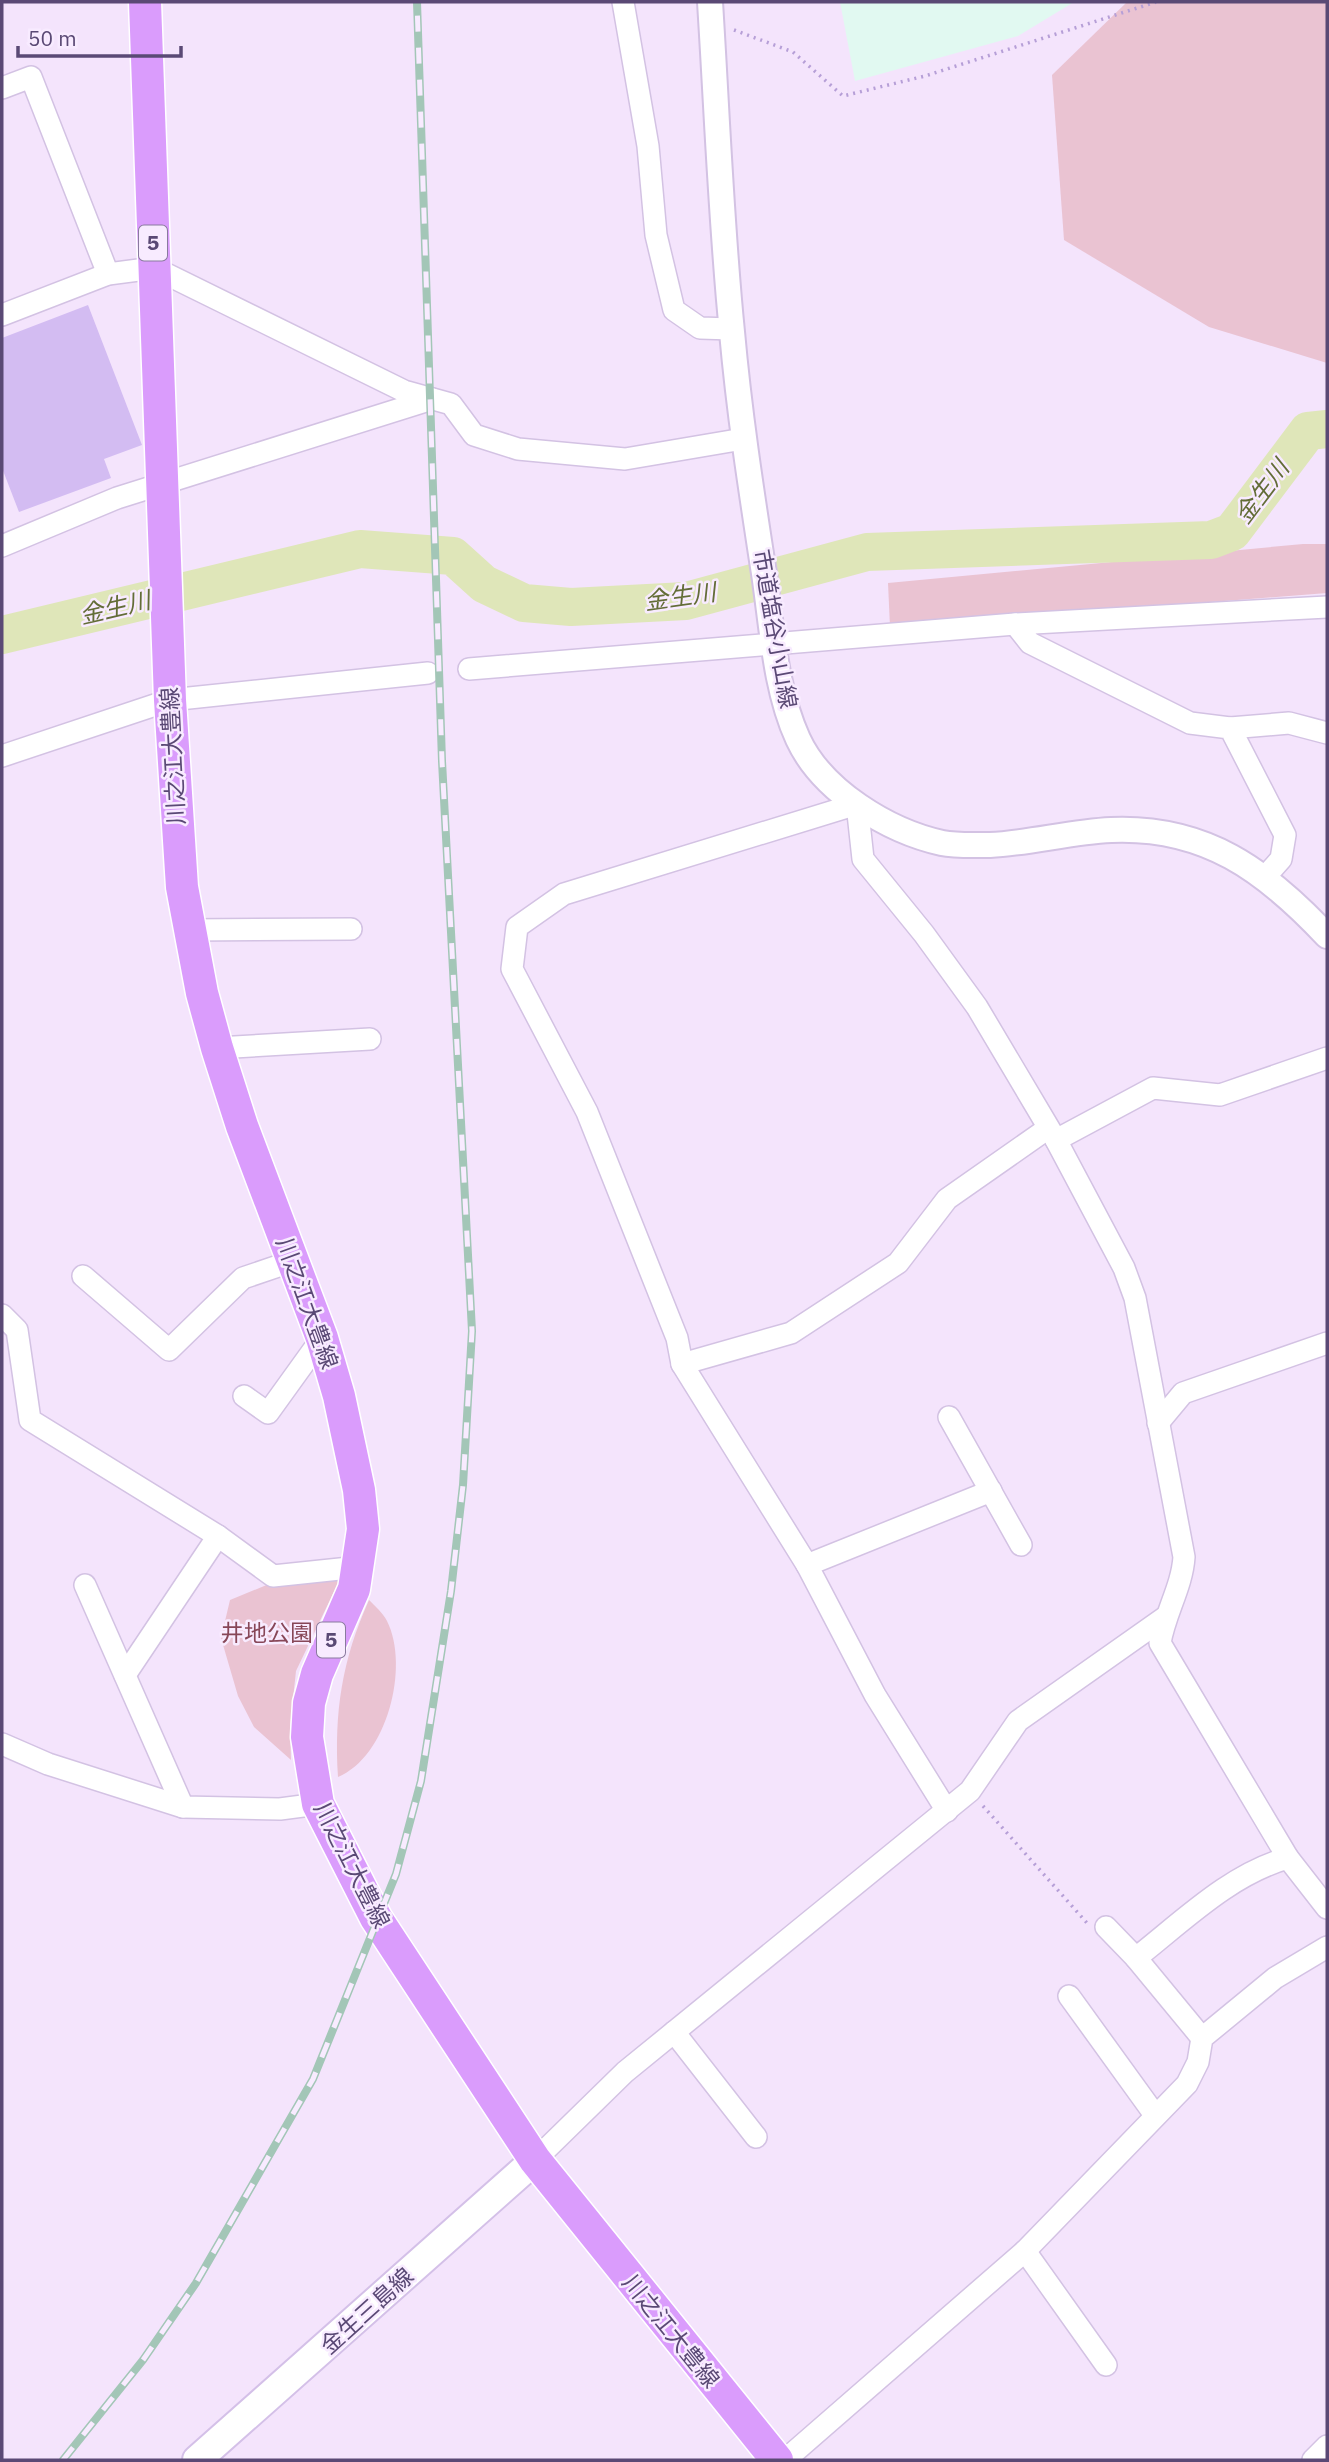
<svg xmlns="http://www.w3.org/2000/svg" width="1329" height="2462" font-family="'IBM Plex Sans','Noto Sans JP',sans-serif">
<rect width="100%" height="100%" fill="#f4e4fc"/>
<path fill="#e1f9f1" d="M840 2H1074L1018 36 855 81Z"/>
<g fill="#eac3d2">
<path d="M1127 2H1327V363L1209 327 1064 240 1052 75Z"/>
<path d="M1303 544H1327V593L890 627 888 583Z"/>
<path d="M340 1579 296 1671 290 1727 291 1760 254 1727 238 1696 221 1638 230 1600 269 1584Z"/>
<path d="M369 1600C375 1606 383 1613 387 1621 410 1667 387 1757 338 1777 334 1712 342 1660 369 1600Z"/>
</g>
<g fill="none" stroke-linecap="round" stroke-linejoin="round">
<path stroke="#dfe6b9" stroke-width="38" d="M2 635 360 549 453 556 484 584 524 603 571 607 686 601 867 552 1211 540 1232 532 1308 431 1327 429"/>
</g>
<path fill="#d3bcf2" d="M88 305 142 445 104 459 111 478 19 512 2 468V338Z"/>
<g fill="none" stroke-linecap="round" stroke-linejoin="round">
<defs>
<g id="minor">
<path d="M623 2 648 146 656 235 674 310 700 328 732 329"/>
<path d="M2 88 31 77 108 274"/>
<path d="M2 315 108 274 154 268 404 391 451 404 474 435 518 449 625 459 743 439"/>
<path d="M2 546 117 498 432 399"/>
<path d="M1015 624 1030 643 1190 723 1230 728 1285 835 1281 859 1265 877"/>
<path d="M469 669 1015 624 1327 607"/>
<path d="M1230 728 1289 723 1327 733"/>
<path d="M2 756 170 700 428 673"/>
<path d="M189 930 351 929"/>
<path d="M217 1048 370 1039"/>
<path d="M1056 1140 1153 1088 1220 1095 1327 1058"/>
<path d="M83 1276 169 1350 243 1278 293 1261"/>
<path d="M2 1315 17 1330 30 1420 218 1536 273 1576 359 1567"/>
<path d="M682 1364 791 1333 898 1263 947 1199 1047 1129"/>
<path d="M244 1396 268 1413 322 1338"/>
<path d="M949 1417 1021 1545"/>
<path d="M1158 1423 1183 1393 1327 1343"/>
<path d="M807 1565 991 1491"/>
<path d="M85 1585 183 1807"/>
<path d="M125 1675 218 1536"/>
<path d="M2 1744 48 1764 183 1807 280 1809 318 1804"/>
<path d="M947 1811 875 1695 807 1565 682 1364 677 1338 587 1112 512 969 517 927 564 894 857 804 863 859 924 934 977 1007 1056 1140 1124 1268 1135 1298 1184 1557C1182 1587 1165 1613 1160 1643L1288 1858 1327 1908"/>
<path d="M1106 1927 1136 1958 1202 2038"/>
<path d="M1136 1958C1182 1922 1230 1874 1288 1858"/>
<path d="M1069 1996 1155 2115"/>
<path d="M674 2032 756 2137"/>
<path d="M535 2160 625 2072 970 1791 1018 1721 1164 1618"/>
<path d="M1025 2251 1106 2365"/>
<path d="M785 2460 1025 2251 1187 2084 1198 2062 1202 2038 1275 1978 1327 1947"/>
<path d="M1313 2460 1327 2446"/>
</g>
<path id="tertiary" d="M710 2C717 112 721 223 732 332 739 411 751 489 763 567 772 623 774 687 798 739 822 791 888 831 942 843 956 846 975 845 990 845 1030 843 1070 832 1111 830 1205 826 1265 870 1327 936"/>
<path id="secondary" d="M197 2460 535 2160"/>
<path id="primary" d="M145 2 170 700 182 887 202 993 217 1048 242 1126 322 1338 339 1396 359 1490 363 1529 354 1589 317 1674 309 1703 307 1737 318 1804 376 1918 535 2160 777 2460"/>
</defs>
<use href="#minor" stroke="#d3c2e3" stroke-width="24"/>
<use href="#tertiary" stroke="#d3c2e3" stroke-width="28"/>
<use href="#secondary" stroke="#d4c0e8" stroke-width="32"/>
<use href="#primary" stroke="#fff" stroke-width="35"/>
<g stroke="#b69fd7" stroke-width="3.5" stroke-dasharray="2 5" stroke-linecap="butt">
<path d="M734 30 793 52 843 96 925 76 1156 2"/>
<path d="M983 1806 1087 1923"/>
</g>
<use href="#minor" stroke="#fff" stroke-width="21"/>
<use href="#tertiary" stroke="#fff" stroke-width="24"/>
<use href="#secondary" stroke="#fff" stroke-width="28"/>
<use href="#primary" stroke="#da9cfc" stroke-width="32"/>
<defs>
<path id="rail" d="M63 2460 143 2360 196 2283 313 2079 396 1874 421 1781 451 1591 463 1485 472 1331 442 761 417 2"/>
</defs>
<use href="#rail" stroke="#a3c6b7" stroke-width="8"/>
<use href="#rail" stroke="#f8ebff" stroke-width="5" stroke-dasharray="16" stroke-linecap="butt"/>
</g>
<g text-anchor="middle" stroke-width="5" stroke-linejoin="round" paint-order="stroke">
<g fill="#f8ebff" stroke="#897a9e" stroke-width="2">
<rect x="139" y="225.5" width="28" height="35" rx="5"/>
<rect x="317" y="1622.5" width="28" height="35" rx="5"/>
</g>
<g font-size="21" font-weight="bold" fill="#5a4975">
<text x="153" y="250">5</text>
<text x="331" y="1647">5</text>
</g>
<g font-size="23" fill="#5a4975" stroke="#f8ebff">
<text transform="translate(775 629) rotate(80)" y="8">市道塩谷小山線</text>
<text transform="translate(173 756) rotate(-93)" y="8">川之江大豊線</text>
<text transform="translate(307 1303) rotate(70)" y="8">川之江大豊線</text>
<text transform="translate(352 1865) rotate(63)" y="8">川之江大豊線</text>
<text transform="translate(367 2311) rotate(-42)" y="8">金生三島線</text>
<text transform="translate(671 2331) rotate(51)" y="8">川之江大豊線</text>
</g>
<g font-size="23" fill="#874758" stroke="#f8ebff">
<text x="267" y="1641">井地公園</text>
</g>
<g font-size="24" font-style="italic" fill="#636d37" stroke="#f8ebff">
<text transform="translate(1262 492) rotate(-53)" y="8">金生川</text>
<text transform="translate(680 597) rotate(-8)" y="8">金生川</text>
<text transform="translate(115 608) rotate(-13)" y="8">金生川</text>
</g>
</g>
<rect width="1329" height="2462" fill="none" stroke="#5a4975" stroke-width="7"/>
<path d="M18 46v10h163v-10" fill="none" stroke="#5a4975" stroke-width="3.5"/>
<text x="28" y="46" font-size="21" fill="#5a4975" stroke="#f8ebff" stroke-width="5" paint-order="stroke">50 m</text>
</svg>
